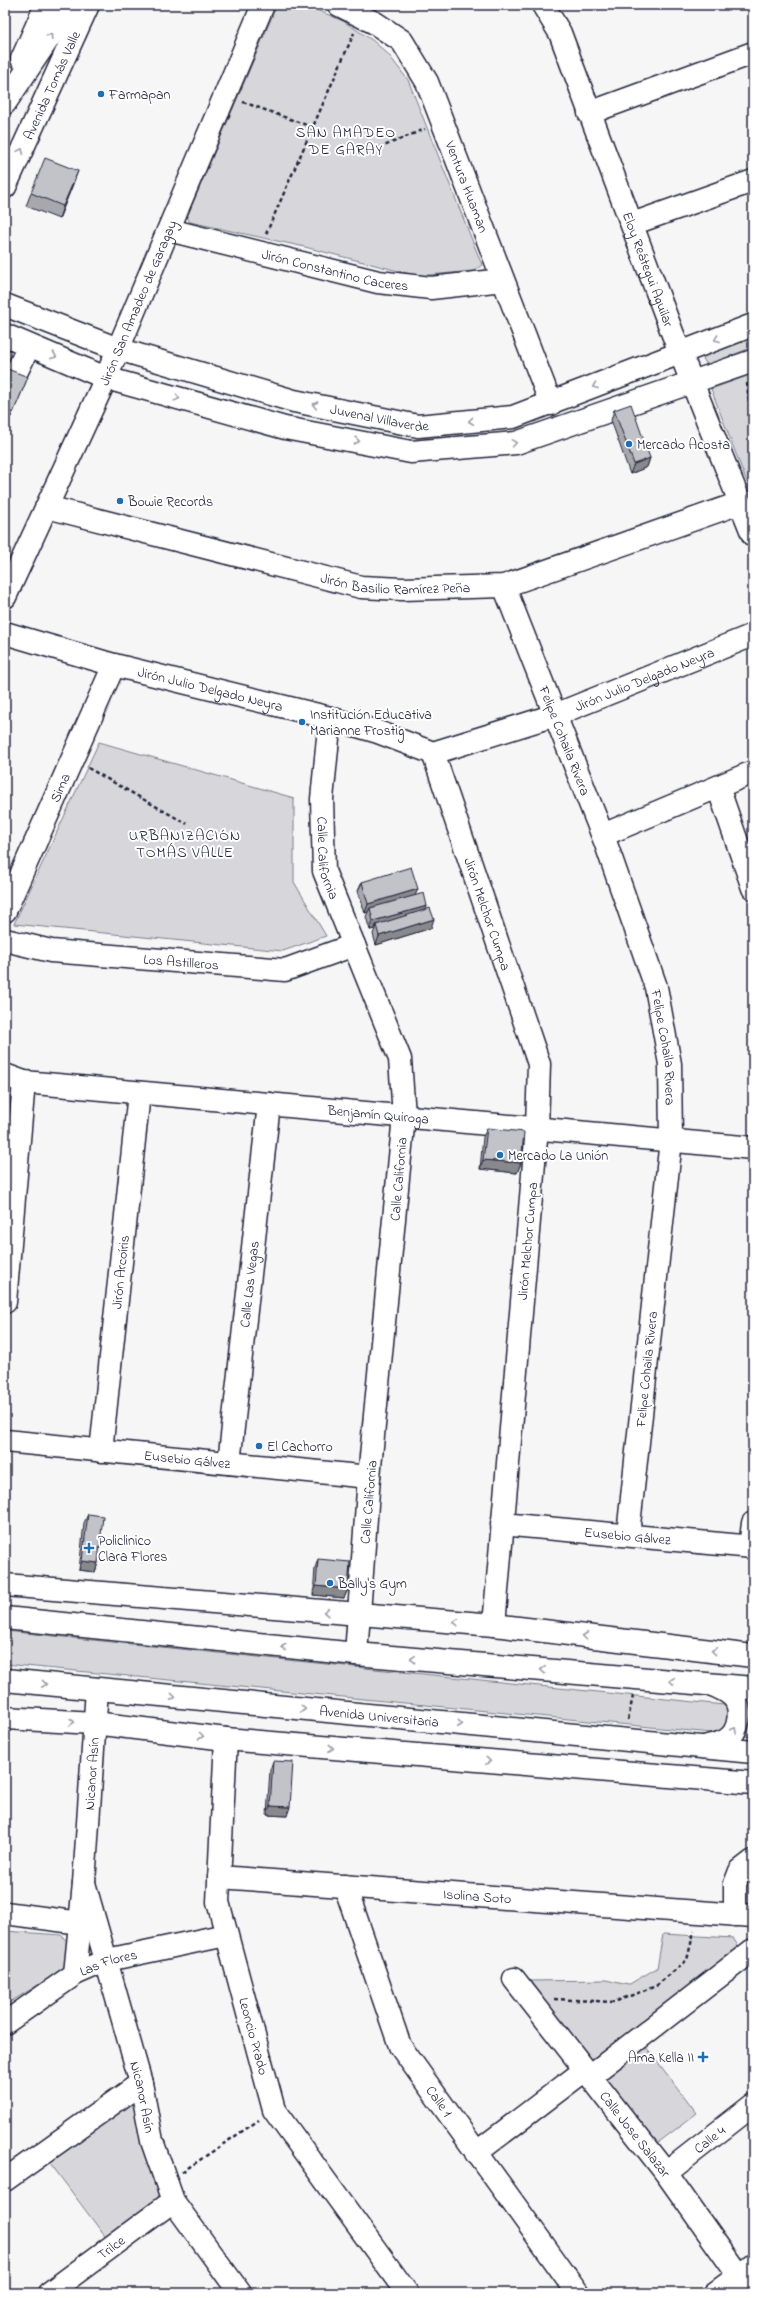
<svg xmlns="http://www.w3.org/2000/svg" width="758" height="2298" font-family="'Indie Flower',sans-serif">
<rect width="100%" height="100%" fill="#f6f6f7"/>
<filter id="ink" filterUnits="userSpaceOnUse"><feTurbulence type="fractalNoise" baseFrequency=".025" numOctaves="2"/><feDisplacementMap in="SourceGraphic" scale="8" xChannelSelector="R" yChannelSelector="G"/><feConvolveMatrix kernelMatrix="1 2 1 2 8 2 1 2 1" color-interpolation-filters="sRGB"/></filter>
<g filter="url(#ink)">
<g fill="#d7d7db" stroke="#7c7c8b">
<path d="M277 5H305L343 21 372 40 388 54 408 80 482 265 473 271 418 276 305 247 190 222 187 217Z"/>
<path d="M753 337V347L707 365 702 357Z"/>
<path d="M753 374V498L711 389Z"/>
<path d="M99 742 294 798V882L326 936 283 951 14 924Z"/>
<path d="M5 1631 753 1708V1737L5 1664Z"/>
<path d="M5 1931 61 1935 83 1958 5 2005Z"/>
<path d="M663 1934 733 1938 742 1952 595 2065 531 1981 606 1980 628 1985 657 1968Z"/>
<path d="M646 2047 697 2113 655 2145 605 2078Z"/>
<path d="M132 2098 164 2196 107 2239 47 2159Z"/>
</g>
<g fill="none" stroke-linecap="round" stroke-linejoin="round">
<defs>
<g id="minor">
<path id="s1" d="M339 5 375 23 402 41 427 82 551 404"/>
<path id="s2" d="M543 5 560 33 672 332 753 535"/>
<path d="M589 113 753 53"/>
<path d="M632 224 753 181"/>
<path id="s3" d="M169 230 378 282 431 288 503 280"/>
<path id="s4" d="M5 305 118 349 294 401 418 426 513 417 753 325"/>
<path d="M5 335 106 378 285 428 411 452 516 443 753 361"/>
<path d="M14 377 29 346"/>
<path id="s5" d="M47 507 361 587 402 589 504 586 740 503"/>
<path id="s6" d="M504 586 606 844 656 987 670 1064 671 1140 628 1534"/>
<path id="s7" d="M5 597 106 378 263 5"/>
<path id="s8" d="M5 633 114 665 330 718 378 732 433 753 555 715 753 635"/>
<path id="s9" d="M330 718 322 799 324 871 400 1059 404 1116 369 1477 356 1654"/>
<path id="s10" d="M433 753 539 1064 537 1128 494 1625"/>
<path d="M718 787 753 888"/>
<path d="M603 835 753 772"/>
<path id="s11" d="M5 911 114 665"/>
<path id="s12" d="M5 940 51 951 285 970 354 945"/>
<path id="s13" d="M5 1075 24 1082 753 1148"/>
<path d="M5 1302 24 1082"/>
<path id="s14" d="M5 1441 369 1477"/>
<path id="s15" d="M101 1451 139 1093"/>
<path id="s16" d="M229 1463 269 1104"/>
<path id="s17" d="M502 1524 753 1547"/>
<path d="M750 1547 753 1523"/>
<path id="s18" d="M226 1739 218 1902 274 2110 407 2293"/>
<path id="s19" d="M219 1877 753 1916"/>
<path id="s20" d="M84 1883 141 2083 152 2141 173 2201 240 2293"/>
<path id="s21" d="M345 1886 400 2046 578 2293"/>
<path d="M5 1913 81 1923"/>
<path d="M735 1915V1884L740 1871 753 1861"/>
<path id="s22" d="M75 1974 84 1883 97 1689"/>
<path id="s23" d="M514 1979 666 2173 751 2293"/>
<path id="s24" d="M5 2023 75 1974 107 1960 226 1935"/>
<path d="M590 2076 753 1950"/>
<path d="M476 2153 585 2070"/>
<path id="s25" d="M666 2173 753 2105"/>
<path d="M5 2180 141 2083"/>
<path id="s26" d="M49 2293 173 2201"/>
<path d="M715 2293 753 2265"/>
</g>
<g id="major">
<path d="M22 59 46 5"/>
<path d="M5 103 71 5"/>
<path id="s27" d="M5 187 88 5"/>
<path d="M5 1585 494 1625 753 1656"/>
<path d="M5 1618 356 1654 753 1688"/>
<path id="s28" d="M5 1680 753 1752"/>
<path d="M5 1718 94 1723 226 1739 753 1783"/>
<path d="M704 1747C711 1745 719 1744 726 1740 739 1733 744 1707 732 1696 727 1691 719 1688 713 1685"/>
</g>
</defs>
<use href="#minor" stroke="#22223b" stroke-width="25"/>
<use href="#major" stroke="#22223b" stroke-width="25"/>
<g stroke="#22223b" stroke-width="2.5" stroke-dasharray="4 3" stroke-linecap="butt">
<path d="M243 102 312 127"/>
<path d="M379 148 425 129"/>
<path d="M266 234 354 33"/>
<path d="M747 383 749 401 753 405"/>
<path d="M88 768 187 824"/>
<path d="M628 1720 633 1696"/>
<path d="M554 1999 614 2002 656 1986 687 1960 694 1931"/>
<path d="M182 2172 259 2120"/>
</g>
<use href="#minor" stroke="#fff" stroke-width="22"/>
<use href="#major" stroke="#fff" stroke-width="22"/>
</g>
<g fill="#a7a7ad" stroke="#22223b">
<path d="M73 184 59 219 26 206 31 193Z"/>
<path d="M5 368 26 382 11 417 5 415Z"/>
<path d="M614 410 650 458 647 467 630 474 611 420Z"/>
<path d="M362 882 415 895 427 906 426 909 431 928 376 945 373 934 375 929 370 930 366 917 368 912 365 913 358 891Z"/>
<path d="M487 1128 521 1163 517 1173 480 1169 483 1137Z"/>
<path d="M88 1514 98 1563 95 1572 79 1570 84 1523Z"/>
<path d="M318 1559 348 1589 344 1598 313 1595 315 1568Z"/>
<path d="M273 1761 287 1816 267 1815 270 1770Z"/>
</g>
<g fill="#88888d" stroke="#22223b">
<path d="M78 171 73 184 59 219 63 206Z"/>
<path d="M650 458 647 467 630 474 634 464Z"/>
<path d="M418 889 414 898 370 908 368 912 365 913 368 904Z"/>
<path d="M427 906 424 915 376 925 375 929 370 930 373 921Z"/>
<path d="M434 919 431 928 376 945 379 936Z"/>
<path d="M483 1160 521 1163 517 1173 480 1169Z"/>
<path d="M82 1561 98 1563 95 1572 79 1570Z"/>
<path d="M316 1586 348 1589 344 1598 313 1595Z"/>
<path d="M270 1806 290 1807 287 1816 267 1815Z"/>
</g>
<g fill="#c2c2c9" stroke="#22223b">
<path d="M45 158 78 171 63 206 31 193Z"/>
<path d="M5 368 28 377 13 413 5 410Z"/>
<path d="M631 404 650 458 634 464 614 410Z"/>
<path d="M411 867 418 889 368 904 362 882Z"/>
<path d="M424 893 427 906 373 921 370 908Z"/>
<path d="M430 908 434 919 379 936 376 925Z"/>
<path d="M487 1128 524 1132 521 1163 483 1160Z"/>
<path d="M88 1514 103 1516 98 1563 82 1561Z"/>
<path d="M318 1559 350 1562 348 1589 316 1586Z"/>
<path d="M273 1761 293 1762 290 1807 270 1806Z"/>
</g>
<defs><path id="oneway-chevron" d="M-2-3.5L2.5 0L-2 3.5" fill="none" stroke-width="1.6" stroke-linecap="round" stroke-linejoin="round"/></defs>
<g stroke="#9c9ca7">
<use href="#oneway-chevron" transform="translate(50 36) rotate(-56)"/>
<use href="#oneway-chevron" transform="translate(21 151) rotate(-66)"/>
<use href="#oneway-chevron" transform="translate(717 339) rotate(159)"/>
<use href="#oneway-chevron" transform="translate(54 356) rotate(23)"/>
<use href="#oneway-chevron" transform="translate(595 386) rotate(159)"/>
<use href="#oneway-chevron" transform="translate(177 398) rotate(15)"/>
<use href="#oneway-chevron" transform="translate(315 405) rotate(-169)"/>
<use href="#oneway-chevron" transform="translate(471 421) rotate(174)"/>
<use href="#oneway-chevron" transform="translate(357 441) rotate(11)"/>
<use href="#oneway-chevron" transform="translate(514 443) rotate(-10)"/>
<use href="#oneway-chevron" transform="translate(326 1612) rotate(-176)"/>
<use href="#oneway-chevron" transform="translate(456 1622) rotate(-175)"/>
<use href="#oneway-chevron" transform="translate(585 1636) rotate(-173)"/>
<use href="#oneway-chevron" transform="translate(284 1647) rotate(-174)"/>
<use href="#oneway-chevron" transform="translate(714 1651) rotate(-173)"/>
<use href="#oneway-chevron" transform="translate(413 1659) rotate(-175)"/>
<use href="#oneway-chevron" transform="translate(543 1670) rotate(-175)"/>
<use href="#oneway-chevron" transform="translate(672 1681) rotate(-175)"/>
<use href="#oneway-chevron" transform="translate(44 1684) rotate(6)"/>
<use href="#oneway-chevron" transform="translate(173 1697) rotate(6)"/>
<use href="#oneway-chevron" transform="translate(303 1709) rotate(6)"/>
<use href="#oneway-chevron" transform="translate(72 1722) rotate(3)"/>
<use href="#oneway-chevron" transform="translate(460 1724) rotate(6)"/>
<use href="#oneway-chevron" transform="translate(734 1730) rotate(-60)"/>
<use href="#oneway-chevron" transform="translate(201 1736) rotate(7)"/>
<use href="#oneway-chevron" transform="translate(331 1748) rotate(5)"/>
<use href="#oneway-chevron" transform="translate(488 1761) rotate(5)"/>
</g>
</g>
<g fill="#1f6fb2" stroke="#fff" stroke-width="1.5">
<circle cx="101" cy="94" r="4"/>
<circle cx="629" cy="444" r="4"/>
<circle cx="120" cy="501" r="4"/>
<circle cx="302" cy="722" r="4"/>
<circle cx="500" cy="1155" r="4"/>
<circle cx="259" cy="1446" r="4"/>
<path d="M87 1542h4v4h4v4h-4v4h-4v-4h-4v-4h4z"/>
<circle cx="330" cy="1583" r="4"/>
<path d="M701 2051h4v4h4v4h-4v4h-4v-4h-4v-4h4z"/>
</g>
<g text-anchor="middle" stroke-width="4" stroke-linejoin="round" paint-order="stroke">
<g font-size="14" fill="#22223b" stroke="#fff">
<text dy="5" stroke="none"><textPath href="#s27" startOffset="112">Avenida Tomás Valle</textPath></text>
<text dy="5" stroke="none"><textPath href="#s1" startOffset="233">Ventura Huaman</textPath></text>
<text dy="5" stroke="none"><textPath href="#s3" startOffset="171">Jirón Constantino Caceres</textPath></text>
<text dy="5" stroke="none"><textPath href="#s2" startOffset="285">Eloy Reátegui Aguilar</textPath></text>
<text dy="5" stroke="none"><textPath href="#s7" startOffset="323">Jirón San Amadeo de Garagay</textPath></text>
<text dy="5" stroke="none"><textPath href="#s4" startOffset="392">Juvenal Villaverde</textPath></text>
<text dy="5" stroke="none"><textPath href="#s5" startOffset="358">Jirón Basilio Ramírez Peña</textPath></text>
<text dy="5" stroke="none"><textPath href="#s8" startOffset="669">Jirón Julio Delgado Neyra</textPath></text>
<text dy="5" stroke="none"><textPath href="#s8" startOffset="213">Jirón Julio Delgado Neyra</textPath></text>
<text dy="5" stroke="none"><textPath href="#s6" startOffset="166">Felipe Cohaila Rivera</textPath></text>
<text dy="5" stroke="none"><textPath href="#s11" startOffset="135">Sima</textPath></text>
<text dy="5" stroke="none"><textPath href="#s9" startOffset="141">Calle California</textPath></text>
<text dy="5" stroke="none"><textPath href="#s10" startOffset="170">Jirón Melchor Cumpa</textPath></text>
<text dy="5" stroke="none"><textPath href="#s12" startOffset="178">Los Astilleros</textPath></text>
<text dy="5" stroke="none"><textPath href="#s6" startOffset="490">Felipe Cohaila Rivera</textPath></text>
<text dy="5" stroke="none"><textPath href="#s13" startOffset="376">Benjamín Quiroga</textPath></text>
<text transform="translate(398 1179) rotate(-85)" y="5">Calle California</text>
<text transform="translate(527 1241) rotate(-85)" y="5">Jirón Melchor Cumpa</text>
<text dy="5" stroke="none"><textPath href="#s15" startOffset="180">Jirón Arcoíris</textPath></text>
<text dy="5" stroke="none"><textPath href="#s16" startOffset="180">Calle Las Vegas</textPath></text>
<text transform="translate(646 1369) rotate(-84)" y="5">Felipe Cohaila Rivera</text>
<text dy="5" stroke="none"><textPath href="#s14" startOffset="183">Eusebio Gálvez</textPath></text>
<text transform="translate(368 1502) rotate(-85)" y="5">Calle California</text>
<text dy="5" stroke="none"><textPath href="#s17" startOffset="126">Eusebio Gálvez</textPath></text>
<text dy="5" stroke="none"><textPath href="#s28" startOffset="376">Avenida Universitaria</textPath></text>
<text dy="5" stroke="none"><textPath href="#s22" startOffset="201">Nicanor Asín</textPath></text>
<text dy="5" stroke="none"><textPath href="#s19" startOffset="259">Isolina Soto</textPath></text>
<text dy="5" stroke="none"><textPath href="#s24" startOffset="121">Las Flores</textPath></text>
<text dy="5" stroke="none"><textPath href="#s18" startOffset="302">Leoncio Prado</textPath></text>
<text dy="5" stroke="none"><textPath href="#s20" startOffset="222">Nicanor Asín</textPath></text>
<text dy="5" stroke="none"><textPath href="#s21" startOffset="237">Calle 1</textPath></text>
<text dy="5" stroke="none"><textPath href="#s23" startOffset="197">Calle Jose Salazar</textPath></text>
<text dy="5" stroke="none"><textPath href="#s25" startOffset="55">Calle 4</textPath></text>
<text dy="5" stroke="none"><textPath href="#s26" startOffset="77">Trilce</textPath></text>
</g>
<g font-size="14" fill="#22223b" stroke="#fff" text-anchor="start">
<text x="109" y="99">Farmapan</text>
<text x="637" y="449">Mercado Acosta</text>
<text x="128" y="506">Bowie Records</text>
<text x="310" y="719">Institución Educativa<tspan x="310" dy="16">Marianne Frostig</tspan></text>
<text x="508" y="1160">Mercado La Unión</text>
<text x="267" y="1451">El Cachorro</text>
<text x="98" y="1545">Policlinico<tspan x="98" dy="16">Clara Flores</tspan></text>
<text x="338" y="1588">Bally's Gym</text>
<text x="694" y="2062" text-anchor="end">Ama Kella II</text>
</g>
<g font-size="15" letter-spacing="1" fill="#22223b" stroke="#fff">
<text x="346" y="137">SAN AMADEO<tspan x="346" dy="17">DE GARAY</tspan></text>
<text x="185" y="840">URBANIZACIÓN<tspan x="185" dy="17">TOMÁS VALLE</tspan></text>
</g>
</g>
<rect width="758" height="2298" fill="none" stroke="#fff" stroke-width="20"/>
<rect x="10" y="10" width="738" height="2278" fill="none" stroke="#22223b" stroke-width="1.5" filter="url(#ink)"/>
</svg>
